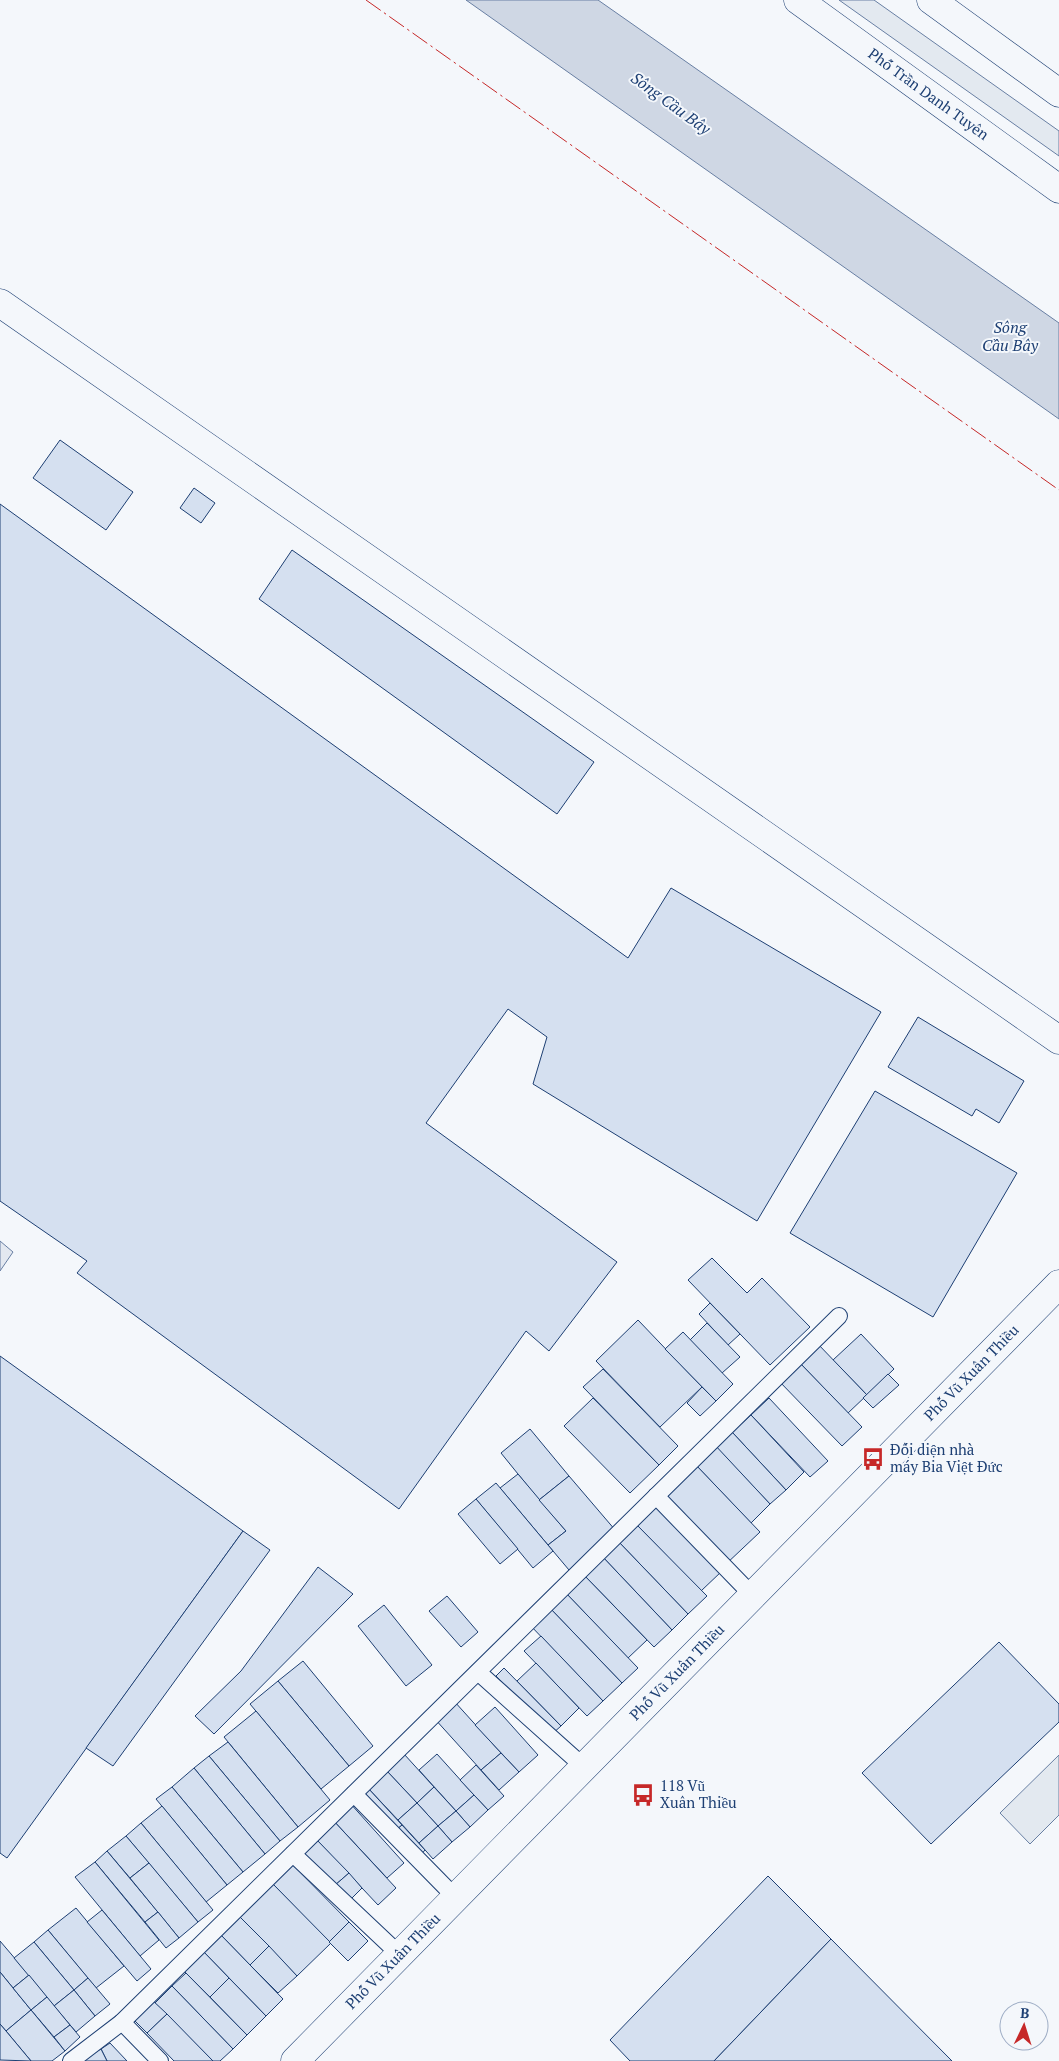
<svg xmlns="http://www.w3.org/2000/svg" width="1059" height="2061" font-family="'PT Serif',serif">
<rect width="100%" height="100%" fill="#f4f7fb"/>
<g fill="#e3e9f0" stroke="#687fa3">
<path d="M839 0H874L1059 131V156Z"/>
<path d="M1059 1755V1815L1030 1844 1000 1813Z"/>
</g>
<path fill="#e3e8f0" stroke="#687fa3" d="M0 1241 13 1252 0 1271Z"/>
<path fill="#cfd7e4" stroke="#687fa3" d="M466 0H598L1059 323V419Z"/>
<g fill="#d5e0f0" stroke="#1d3f73">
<path d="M60 440 133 492 106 530 33 478Z"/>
<path d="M194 488 215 503 201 523 180 508Z"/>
<path d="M0 504 628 958 671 888 881 1012 757 1221 533 1084 547 1037 508 1009 426 1123 617 1262 549 1351 526 1331 399 1509 77 1273 87 1261 0 1201Z"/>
<path d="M292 550 594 762 557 814 259 599Z"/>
<path d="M918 1017 1024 1081 999 1123 976 1109 972 1116 888 1067Z"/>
<path d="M875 1091 1017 1173 933 1317 790 1233Z"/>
<path d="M712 1258 747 1293 762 1278 810 1327 770 1365 688 1280Z"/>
<path d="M710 1303 740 1334 728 1345 699 1314Z"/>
<path d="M638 1320 702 1387 660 1427 596 1361Z"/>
<path d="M707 1323 740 1357 722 1373 690 1340Z"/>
<path d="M683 1332 733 1384 716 1401 665 1349Z"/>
<path d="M861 1334 894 1369 867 1395 833 1360Z"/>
<path d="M816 1342 867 1395 848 1413 797 1360Z"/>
<path d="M0 1356 243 1531 7 1858 0 1853Z"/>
<path d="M797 1360 862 1427 842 1446 777 1379Z"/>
<path d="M603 1369 678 1446 659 1465 583 1387Z"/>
<path d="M888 1374 899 1385 873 1408 863 1398Z"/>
<path d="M702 1387 716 1401 700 1416 687 1403Z"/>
<path d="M593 1398 659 1465 630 1493 564 1426Z"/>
<path d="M769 1398 828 1461 810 1477 751 1415Z"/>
<path d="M751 1415 804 1472 786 1490 732 1432Z"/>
<path d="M530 1429 569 1476 539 1500 501 1453Z"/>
<path d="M732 1432 786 1490 770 1504 716 1447Z"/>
<path d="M714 1444 770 1504 751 1523 694 1463Z"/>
<path d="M694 1463 760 1532 725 1565 659 1495Z"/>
<path d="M518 1474 566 1531 548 1545 500 1488Z"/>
<path d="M569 1476 616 1531 569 1570 548 1545 566 1531 539 1500Z"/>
<path d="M496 1483 553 1551 533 1568 476 1499Z"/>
<path d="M476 1499 518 1549 500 1564 458 1514Z"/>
<path d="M656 1502 722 1571 701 1591 634 1522Z"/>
<path d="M634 1522 707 1596 688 1614 616 1539Z"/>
<path d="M243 1531 270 1550 113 1766 86 1748Z"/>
<path d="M616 1539 688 1614 672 1630 600 1554Z"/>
<path d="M600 1554 672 1630 654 1647 581 1572Z"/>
<path d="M318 1567 353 1594 214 1734 195 1716 241 1671Z"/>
<path d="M581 1572 647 1640 628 1658 563 1590Z"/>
<path d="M563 1590 638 1668 622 1683 547 1605Z"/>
<path d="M447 1596 478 1632 461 1647 429 1611Z"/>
<path d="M384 1605 432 1665 406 1686 358 1626Z"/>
<path d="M547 1605 622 1683 603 1701 528 1623Z"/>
<path d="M541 1636 603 1701 587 1716 524 1651Z"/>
<path d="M999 1642 1059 1704V1722L931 1844 862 1773Z"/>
<path d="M303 1661 373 1746 349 1766 278 1681Z"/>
<path d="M536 1663 579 1708 561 1726 517 1681Z"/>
<path d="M504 1668 561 1726 552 1734 496 1676Z"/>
<path d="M278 1681 349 1766 321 1789 250 1704Z"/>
<path d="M454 1701 501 1753 481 1770 434 1718Z"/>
<path d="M495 1707 538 1755 519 1772 475 1725Z"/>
<path d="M256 1711 330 1800 298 1827 224 1737Z"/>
<path d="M228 1742 298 1827 280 1841 209 1756Z"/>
<path d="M501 1753 519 1772 499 1790 481 1770Z"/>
<path d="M404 1754 434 1787 417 1803 386 1770Z"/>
<path d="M437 1754 474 1795 456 1811 419 1770Z"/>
<path d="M209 1756 280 1841 265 1854 194 1768Z"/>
<path d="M476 1765 504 1796 488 1810 460 1780Z"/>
<path d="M194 1768 265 1854 243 1872 172 1787Z"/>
<path d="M386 1770 417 1803 398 1820 367 1787Z"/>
<path d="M172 1787 243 1872 227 1885 156 1799Z"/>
<path d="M367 1787 402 1825 395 1831 361 1793Z"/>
<path d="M434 1787 456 1811 438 1826 417 1803Z"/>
<path d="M474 1795 488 1810 470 1827 456 1811Z"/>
<path d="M349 1802 404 1863 387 1878 331 1818Z"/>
<path d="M417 1803 438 1826 419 1843 398 1820Z"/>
<path d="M162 1806 227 1885 206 1902 141 1823Z"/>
<path d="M456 1811 470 1827 452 1842 438 1826Z"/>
<path d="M331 1818 396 1888 378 1905 315 1838Z"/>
<path d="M141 1823 213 1910 198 1922 126 1836Z"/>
<path d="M402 1825 425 1850 419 1857 395 1831Z"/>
<path d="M438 1826 452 1842 433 1859 419 1843Z"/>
<path d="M126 1836 149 1863 130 1878 107 1851Z"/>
<path d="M315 1838 349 1873 334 1886 301 1851Z"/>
<path d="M107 1851 158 1912 145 1922 95 1862Z"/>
<path d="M95 1862 159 1940 140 1956 75 1877Z"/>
<path d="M290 1862 349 1922 329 1942 270 1881Z"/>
<path d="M149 1863 198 1922 179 1938 130 1878Z"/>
<path d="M349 1873 362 1888 348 1902 334 1886Z"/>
<path d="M768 1876 831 1939 714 2061H630L610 2040Z"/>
<path d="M270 1881 331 1943 297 1976 237 1914Z"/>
<path d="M76 1908 124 1966 96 1988 48 1930Z"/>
<path d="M102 1910 151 1969 137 1981 87 1922Z"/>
<path d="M158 1912 179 1938 166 1948 145 1922Z"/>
<path d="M237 1914 269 1946 250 1965 218 1932Z"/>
<path d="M349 1922 368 1941 348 1961 329 1942Z"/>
<path d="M48 1930 88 1978 74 1990 34 1942Z"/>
<path d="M218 1932 283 1999 266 2016 201 1949Z"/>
<path d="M831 1939 952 2061H714Z"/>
<path d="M0 1941 29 1975 13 1988 0 1972Z"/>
<path d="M34 1942 74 1990 54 2006 14 1958Z"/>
<path d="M269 1946 297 1976 278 1993 250 1965Z"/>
<path d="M201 1949 229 1978 210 1997 181 1968Z"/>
<path d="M0 1972 31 2010 6 2031 0 2024Z"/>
<path d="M186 1973 247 2035 233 2049 172 1986Z"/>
<path d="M29 1975 47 1997 31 2010 13 1988Z"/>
<path d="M88 1978 110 2004 95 2016 74 1990Z"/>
<path d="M229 1978 266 2016 247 2035 210 1997Z"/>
<path d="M172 1986 233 2049 220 2061H213L155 2003Z"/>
<path d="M74 1990 95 2016 76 2032 54 2006Z"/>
<path d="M47 1997 70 2025 54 2037 31 2010Z"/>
<path d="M150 1998 167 2014 147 2033 131 2017Z"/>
<path d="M31 2010 65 2051 52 2061H31L6 2031Z"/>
<path d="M167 2014 213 2061H174L147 2033Z"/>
<path d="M0 2024 6 2031 31 2061 0 2060Z"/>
<path d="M70 2025 80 2037 65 2051 54 2037Z"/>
<path d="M110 2043 127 2061H107L101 2049Z"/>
<path d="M101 2049 107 2061H79V2060Z"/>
</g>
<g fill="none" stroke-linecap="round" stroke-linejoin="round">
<defs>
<g id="service">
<path d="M656 1496 753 1596"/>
<path d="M478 1672 584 1767"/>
<path d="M354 1794 456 1898"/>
<path d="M293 1854 400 1955"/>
<path d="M122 2022 160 2061"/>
<path d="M71 2061 122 2022 839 1316"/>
</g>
<path id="minor" d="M0 303 1059 1040"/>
<g id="secondary">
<path id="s1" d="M295 2061 1059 1284"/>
</g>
<g id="primary">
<path id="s2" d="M798 0 1059 189"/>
<path d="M931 0 1059 93"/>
</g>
</defs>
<use href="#service" stroke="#1d3f73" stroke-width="18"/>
<use href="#minor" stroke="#1d3f73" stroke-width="29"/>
<use href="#secondary" stroke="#1d3f73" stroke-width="29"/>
<use href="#primary" stroke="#1d3f73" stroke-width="29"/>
<use href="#service" stroke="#f4f7fb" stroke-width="16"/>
<use href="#minor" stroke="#f4f7fb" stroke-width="28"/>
<use href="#secondary" stroke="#f4f7fb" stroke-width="28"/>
<use href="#primary" stroke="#f4f7fb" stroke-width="28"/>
<path stroke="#c62828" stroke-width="1" stroke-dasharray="18 4 2.5 4" stroke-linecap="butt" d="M366 0 1059 490"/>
</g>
<defs>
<symbol id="bus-bare" viewBox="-9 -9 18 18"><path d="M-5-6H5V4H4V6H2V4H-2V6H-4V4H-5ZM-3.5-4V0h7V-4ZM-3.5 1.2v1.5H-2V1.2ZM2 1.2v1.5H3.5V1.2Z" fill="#c62828" stroke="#f4f7fb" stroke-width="2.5" paint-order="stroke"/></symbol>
</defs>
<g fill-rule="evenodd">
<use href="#bus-bare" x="857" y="1443" width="32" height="32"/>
<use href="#bus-bare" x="627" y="1779" width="32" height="32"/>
</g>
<g text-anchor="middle" stroke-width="4" stroke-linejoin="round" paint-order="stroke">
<g font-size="15" fill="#1d3f73" stroke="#f4f7fb">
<text dy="5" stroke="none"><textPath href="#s2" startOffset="161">Phố Trần Danh Tuyên</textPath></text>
<text dy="5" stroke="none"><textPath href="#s1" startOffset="965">Phố Vũ Xuân Thiều</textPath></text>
<text dy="5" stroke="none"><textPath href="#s1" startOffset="545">Phố Vũ Xuân Thiều</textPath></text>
<text dy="5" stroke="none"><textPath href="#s1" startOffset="140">Phố Vũ Xuân Thiều</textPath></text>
</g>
<g font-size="15" fill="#1d3f73" stroke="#f4f7fb" text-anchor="start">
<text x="890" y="1455">Đối diện nhà<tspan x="890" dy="17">máy Bia Việt Đức</tspan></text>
<text x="660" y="1791">118 Vũ<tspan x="660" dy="17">Xuân Thiều</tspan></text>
</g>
<g font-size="16" font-style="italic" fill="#1d3f73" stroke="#f4f7fb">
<text transform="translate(671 103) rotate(36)" y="6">Sông Cầu Bây</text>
<text x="1010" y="333">Sông<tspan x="1010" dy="18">Cầu Bây</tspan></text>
</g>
</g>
<g transform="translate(1024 2026) rotate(4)"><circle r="24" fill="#f4f7fb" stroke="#9eadc5"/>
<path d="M0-4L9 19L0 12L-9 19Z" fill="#c62828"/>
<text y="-8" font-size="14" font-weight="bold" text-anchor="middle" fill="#1d3f73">B</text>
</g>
</svg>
